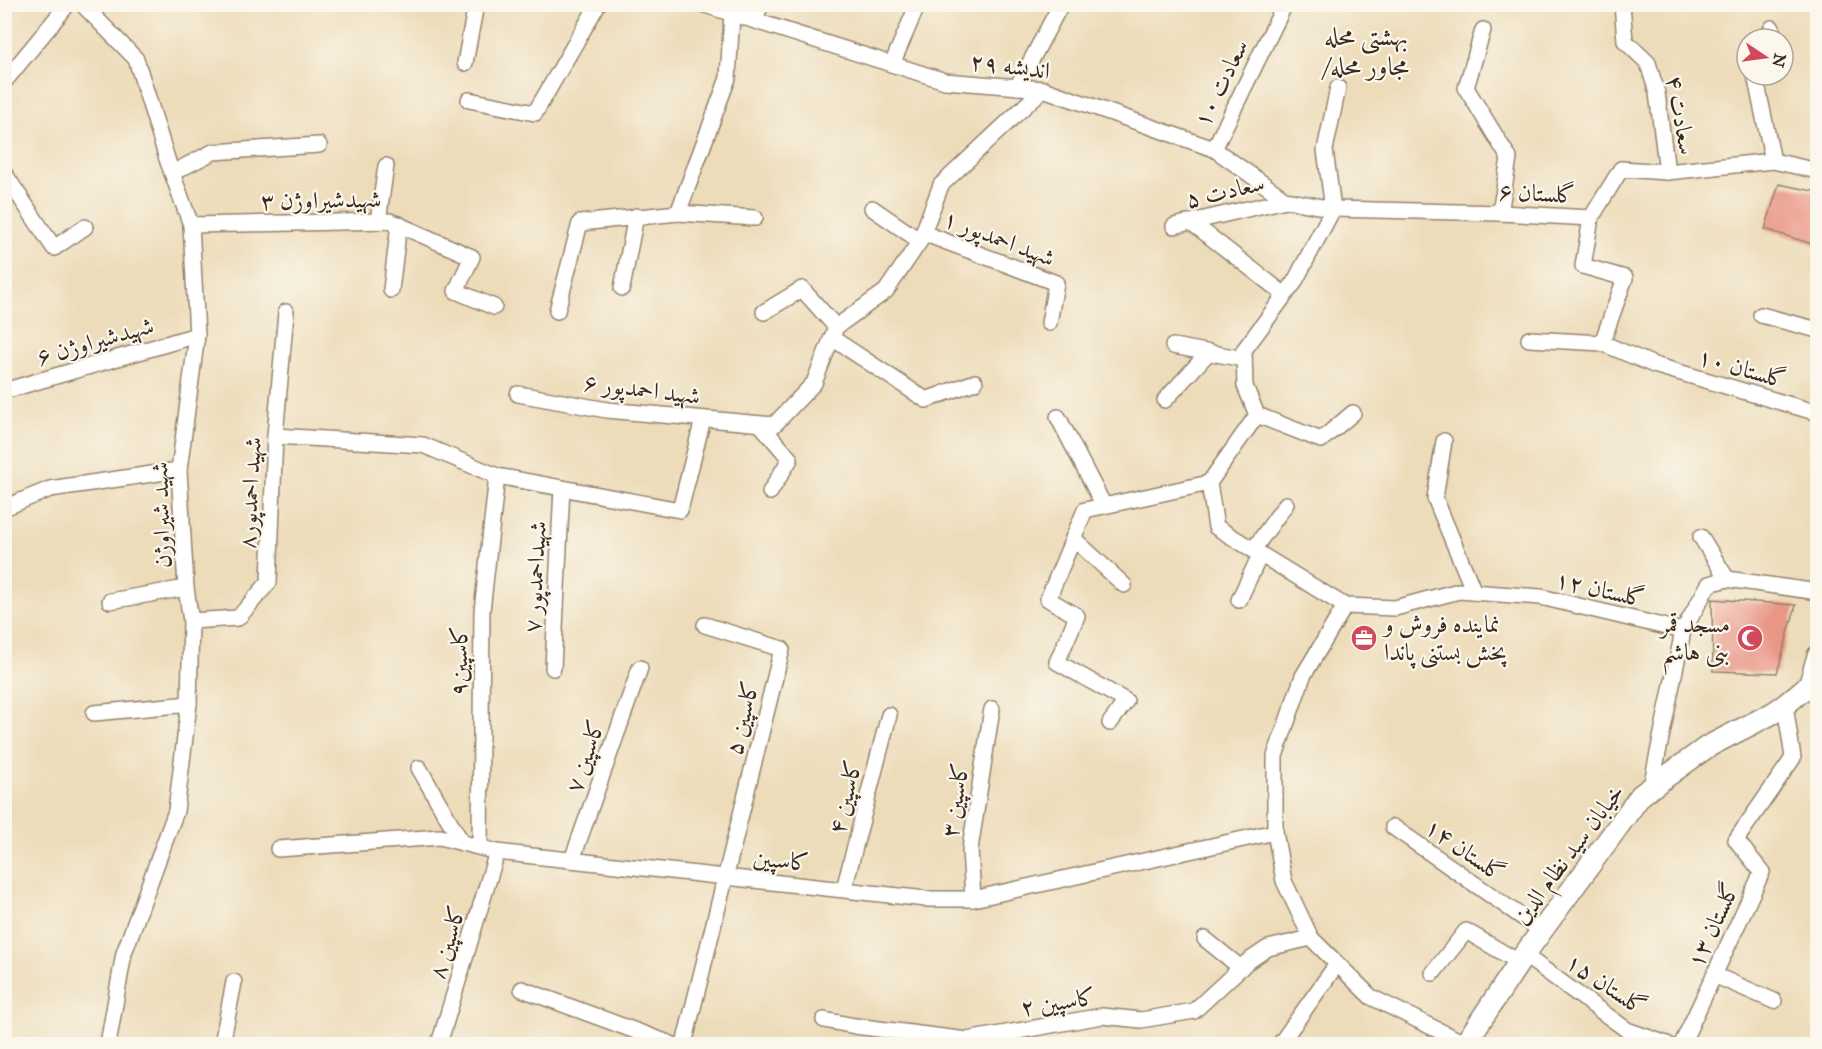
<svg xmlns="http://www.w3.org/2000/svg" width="1822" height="1049" font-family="'IM FELL Great Primer',Amiri,serif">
<rect width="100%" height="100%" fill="#fbf7ec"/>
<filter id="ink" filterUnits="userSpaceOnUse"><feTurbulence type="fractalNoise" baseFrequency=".0167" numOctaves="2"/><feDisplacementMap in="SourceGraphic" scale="12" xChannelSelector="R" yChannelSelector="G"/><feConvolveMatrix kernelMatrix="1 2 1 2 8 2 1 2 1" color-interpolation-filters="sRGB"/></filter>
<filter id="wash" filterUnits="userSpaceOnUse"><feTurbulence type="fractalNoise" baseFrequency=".008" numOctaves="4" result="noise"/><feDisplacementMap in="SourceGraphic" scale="24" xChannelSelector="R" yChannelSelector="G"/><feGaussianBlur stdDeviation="1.35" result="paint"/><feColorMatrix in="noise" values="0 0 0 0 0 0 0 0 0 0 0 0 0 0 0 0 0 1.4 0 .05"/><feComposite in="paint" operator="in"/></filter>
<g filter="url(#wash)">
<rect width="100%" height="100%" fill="#eddcba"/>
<g id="blocks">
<g fill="#e99686">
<path d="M1779 184 1818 192V246L1765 229Z"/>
<path d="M1712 599 1796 605 1777 673 1713 671Z"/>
</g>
</g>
</g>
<g filter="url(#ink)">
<use href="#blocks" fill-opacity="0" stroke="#94836c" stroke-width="1.5"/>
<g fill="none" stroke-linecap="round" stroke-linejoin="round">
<defs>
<g id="minor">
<path d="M82 4 136 59 168 162 191 225 197 335 179 470 186 588 191 621 189 704 176 811 124 953 108 1044"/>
<path d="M702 4 945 81 1043 89 1214 149 1286 200 1333 209 1500 213 1591 218 1621 169 1667 172 1773 161 1818 171"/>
<path d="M1622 4 1625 41 1648 63 1657 93 1667 172"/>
<path d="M753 20 762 4"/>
<path d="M1483 30 1466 88 1509 158 1500 213"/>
<path d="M1766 39 1772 28"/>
<path d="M465 63 476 4"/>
<path d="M892 64 918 4"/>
<path d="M1755 75 1773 161"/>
<path d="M4 82 68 4"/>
<path d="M1017 87 1061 4"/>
<path d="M469 100 535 113 598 4"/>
<path d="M1214 149 1285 4"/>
<path d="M4 173 54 248 85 227"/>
<path d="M172 173 213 152 319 145"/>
<path d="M872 208 920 241"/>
<path d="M1333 209 1294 283 1244 350 1245 386 1257 415 1209 483 1216 527 1345 606 1395 608 1459 591 1541 597 1683 631 1709 584 1727 579 1818 592"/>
<path d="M1333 209 1325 150 1338 88"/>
<path d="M678 213 755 218"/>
<path d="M1591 218 1583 266 1625 278 1602 343 1654 365 1818 413"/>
<path d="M378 221 386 166"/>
<path d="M1191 222 1285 295"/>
<path d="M191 225 390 221 472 257 456 291 494 307"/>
<path d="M1174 226 1286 200"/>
<path d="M923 233 1056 283 1049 323"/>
<path d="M622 288 636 216"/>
<path d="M391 290 399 224"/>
<path d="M557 311 580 223 678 213 728 78 732 14"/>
<path d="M764 312 802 289 836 327"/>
<path d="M1761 315 1818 330"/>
<path d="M832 338 926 400 975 382"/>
<path d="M1529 339 1602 343"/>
<path d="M1173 346 1244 359"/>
<path d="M4 391 197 335"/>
<path d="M518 394 607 410 774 425 814 383 836 327 886 291 920 241 941 185 1043 89"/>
<path d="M1165 400 1209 352"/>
<path d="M1257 415 1321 440 1353 413"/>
<path d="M1058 417 1104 506"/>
<path d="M761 425 790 459 770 492"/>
<path d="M275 436 423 445 497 476 680 510 703 419"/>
<path d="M1444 441 1435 498 1474 592"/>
<path d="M4 508 50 489 179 470"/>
<path d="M1701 537 1727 579"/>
<path d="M1073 538 1124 585"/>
<path d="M1253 550 1286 504"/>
<path d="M1239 600 1260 555"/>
<path d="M110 601 186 588"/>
<path d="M1345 606 1303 676 1275 756V832L1284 881 1311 938 1371 997 1466 1044"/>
<path d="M191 621 238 618 269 582 275 436 286 312"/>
<path d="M553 668 562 488"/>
<path d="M94 713 189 704"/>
<path d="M1110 723 1126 701 1057 662 1077 616 1048 599 1085 510 1209 483"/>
<path d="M419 768 462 843"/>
<path d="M1651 787 1683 631"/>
<path d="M1393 827 1542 931"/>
<path d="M480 847 482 611 497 476"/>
<path d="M278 849 440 837 497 852 926 899H973L1275 832"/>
<path d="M572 860 640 668"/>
<path d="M844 889 889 715"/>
<path d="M973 899 970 849 992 709"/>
<path d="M1205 939 1241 968"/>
<path d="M1524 955 1627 1030 1667 1044"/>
<path d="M1433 973 1466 931 1519 962"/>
<path d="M1714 975 1774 1001"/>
<path d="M522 989 671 1044"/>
<path d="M824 1020 855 1026 967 1040 1102 1016 1141 1020 1194 1011 1247 962 1268 948 1311 938"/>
<path d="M222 1044 234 982"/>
<path d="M439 1044 497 852"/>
<path d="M684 1044 782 649 705 625"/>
<path d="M1280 1044 1337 964"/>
<path d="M1682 1044 1762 872 1736 840 1793 758 1785 705"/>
</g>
<path id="secondary" d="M1465 1044 1524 955 1641 795 1707 747 1773 713 1785 705 1810 684 1818 656"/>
</defs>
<use href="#minor" stroke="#94836c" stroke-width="18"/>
<use href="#secondary" stroke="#94836c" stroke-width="24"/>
<use href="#minor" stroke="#fff" stroke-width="15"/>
<use href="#secondary" stroke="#fff" stroke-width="21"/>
</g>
</g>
<defs>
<symbol id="office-disc" viewBox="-11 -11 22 22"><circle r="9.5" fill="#d1495b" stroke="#fbf7ec"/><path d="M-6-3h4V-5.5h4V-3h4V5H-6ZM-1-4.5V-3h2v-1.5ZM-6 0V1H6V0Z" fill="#fff"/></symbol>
<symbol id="mosque-disc" viewBox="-11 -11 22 22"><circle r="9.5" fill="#d1495b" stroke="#fbf7ec"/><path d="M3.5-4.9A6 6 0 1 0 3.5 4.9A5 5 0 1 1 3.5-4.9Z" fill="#fff"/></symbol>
</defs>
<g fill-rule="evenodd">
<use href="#office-disc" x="1349" y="623" width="30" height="30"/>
<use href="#mosque-disc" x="1735" y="623" width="30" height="30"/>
</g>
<g text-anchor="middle" stroke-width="4.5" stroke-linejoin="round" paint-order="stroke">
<g font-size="24" fill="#3b2a1e" stroke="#fbf7ec">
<text transform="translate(1010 66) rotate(7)" y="8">اندیشه ۲۹</text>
<text transform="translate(1221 83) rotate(-64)" y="8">سعادت ۱۰</text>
<text transform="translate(1681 115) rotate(80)" y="8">سعادت ۴</text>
<text transform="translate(1225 191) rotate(-13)" y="8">سعادت ۵</text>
<text transform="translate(1537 193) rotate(3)" y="8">گلستان ۶</text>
<text transform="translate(321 200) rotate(-1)" y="8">شهیدشیراوژن ۳</text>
<text transform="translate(999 238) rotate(21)" y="8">شهید احمدپور ۱</text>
<text transform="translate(95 341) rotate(-16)" y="8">شهیدشیراوژن ۶</text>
<text transform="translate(1742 368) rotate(16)" y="8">گلستان ۱۰</text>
<text transform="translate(642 389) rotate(7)" y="8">شهید احمدپور ۶</text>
<text transform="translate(250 493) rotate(-87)" y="8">شهید احمدپور۸</text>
<text transform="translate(161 515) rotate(-92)" y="8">شهید شیراوژن</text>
<text transform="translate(535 577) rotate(-87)" y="8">شهیداحمدپور ۷</text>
<text transform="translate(1600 589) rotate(13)" y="8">گلستان ۱۲</text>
<text transform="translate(459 661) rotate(-89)" y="8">کاسپین۹</text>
<text transform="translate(742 718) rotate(-76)" y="8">کاسپین ۵</text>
<text transform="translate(585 756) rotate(-71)" y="8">کاسپین ۷</text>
<text transform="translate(845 797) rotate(-76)" y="8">کاسپین ۴</text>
<text transform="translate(955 800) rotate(-81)" y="8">کاسپین ۳</text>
<text transform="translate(1465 850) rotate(35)" y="8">گلستان ۱۴</text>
<text transform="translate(1568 854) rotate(-53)" y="8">خیابان سید نظام الدین</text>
<text transform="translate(781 860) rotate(6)" y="8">کاسپین</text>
<text transform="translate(1713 925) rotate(-65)" y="8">گلستان ۱۳</text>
<text transform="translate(447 942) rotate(-73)" y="8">کاسپین ۸</text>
<text transform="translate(1606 984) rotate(34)" y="8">گلستان ۱۵</text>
<text transform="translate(1058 1002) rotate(-9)" y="8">کاسپین ۲</text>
</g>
<g font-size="24" fill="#3b2a1e" stroke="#fbf7ec" text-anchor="start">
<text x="1384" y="632">نماینده فروش و<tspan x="1384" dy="28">پخش بستنی پاندا</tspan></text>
<text x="1730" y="632" text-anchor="end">مسجد قمر<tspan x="1730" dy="28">بنی هاشم</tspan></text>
</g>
<g font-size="26" fill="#3b2a1e" stroke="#fbf7ec">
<text x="1366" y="45">بهشتی محله<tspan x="1366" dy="30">/مجاور محله</tspan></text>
</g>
</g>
<rect width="1822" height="1049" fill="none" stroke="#fbf7ec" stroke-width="24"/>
<g transform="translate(1765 57) rotate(103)"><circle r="28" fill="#fbf7ec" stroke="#aea59a" stroke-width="1.5"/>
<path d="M0-4.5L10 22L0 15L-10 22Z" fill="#d1495b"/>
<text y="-9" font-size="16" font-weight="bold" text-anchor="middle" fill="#3b2a1e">N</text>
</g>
</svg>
